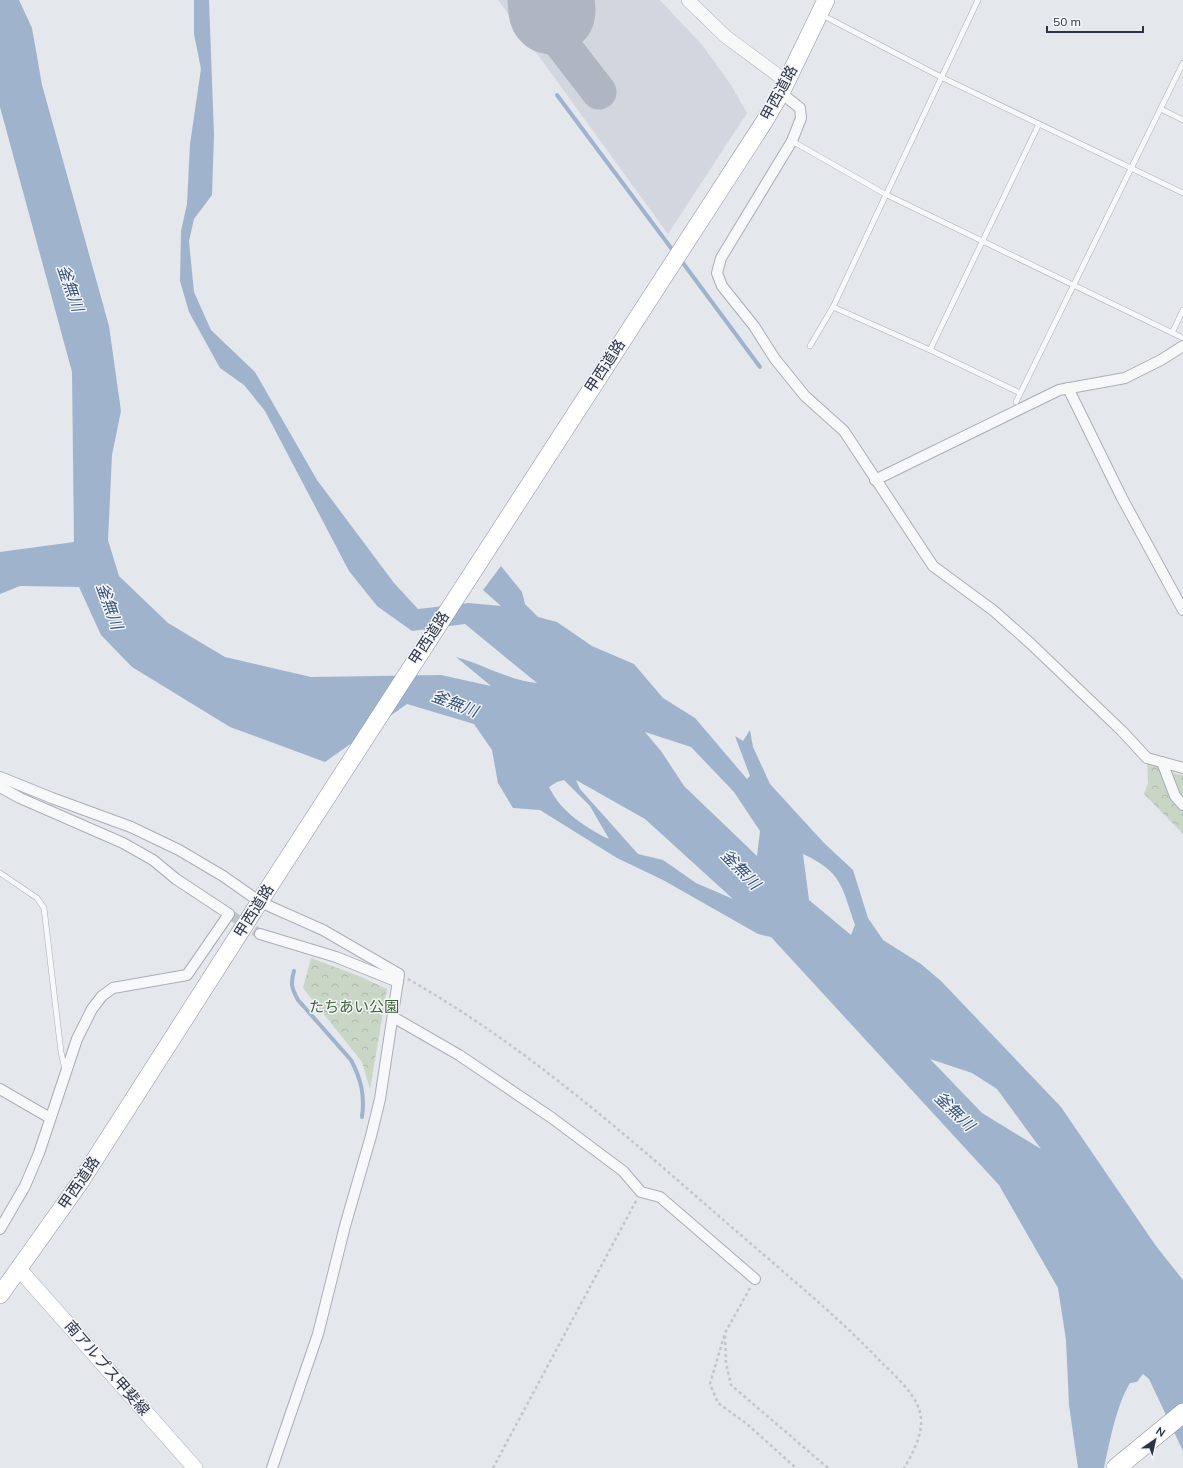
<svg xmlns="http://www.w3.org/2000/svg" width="1183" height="1468" font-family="Mulish,'Noto Sans JP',sans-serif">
<defs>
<pattern id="park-crowns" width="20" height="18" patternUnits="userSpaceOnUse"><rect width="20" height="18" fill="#c9d6c5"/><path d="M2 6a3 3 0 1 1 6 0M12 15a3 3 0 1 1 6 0" fill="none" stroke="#adb8ab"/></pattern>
</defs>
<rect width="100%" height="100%" fill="#e4e7ec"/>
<path fill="#d2d6de" d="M498 0H660L703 46 731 85 747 113 668 234Z"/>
<g fill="url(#park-crowns)">
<path d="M1147 758 1162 762 1165 772 1183 775V834L1144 794 1148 783Z"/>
<path d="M311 958 359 976 387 989 370 1089 362 1062 303 988Z"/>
</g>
<path fill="#9fb4cc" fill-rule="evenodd" d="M0 0H19L32 28 42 85 109 326 121 411 112 455 108 540 119 576 168 623 225 657 311 677 441 675 491 686 456 657C485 665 508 680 537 683L465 624 412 631 377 606 349 571 265 411 244 385 220 368 189 312 180 281 181 231 187 204 190 144 201 69 194 34V0H209L214 135 212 195 194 219 189 241 194 292 211 330 255 372 317 480 394 583 418 609 469 603 501 606 483 590 501 566 522 592 525 604 538 617 557 622 592 646 634 664 663 698 695 718 747 779 750 776 735 736 743 741 750 730 753 747 770 784 824 843 853 870 868 918 883 940 921 964 941 981 1061 1107 1156 1246 1183 1280V1451L1149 1379 1143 1374 1137 1382 1130 1383C1116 1406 1110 1441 1104 1468H1078L1069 1405 1066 1340 1058 1288 999 1185 771 937 758 934 663 880 617 858 540 810 513 808 498 783 492 750 474 724 407 704 325 762 230 727 132 667 101 635 79 587 20 586 0 594V552L74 542 72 372 0 107ZM645 732 691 747 734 792 760 831 757 856 684 786 661 751ZM564 780 590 806 609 839C586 828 561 812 549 787L557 782ZM576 780 645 819 733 899 696 883 663 860 638 854 580 789ZM803 854C842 872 842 887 855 925L851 935 809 900ZM930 1059 972 1073 997 1089 1041 1149 982 1113Z"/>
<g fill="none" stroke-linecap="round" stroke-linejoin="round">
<g stroke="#9fb4cc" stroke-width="4">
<path d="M557 95 674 252"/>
<path d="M680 259 760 367"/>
<path d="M294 971C290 984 292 989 298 1000L351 1060C361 1079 365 1095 362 1117"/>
</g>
<path stroke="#b0b6c1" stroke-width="35" d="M552 11 555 35 599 92"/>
<path stroke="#b0b6c1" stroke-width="87" d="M551 0 552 11"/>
<path stroke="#bfc3cb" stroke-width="10" stroke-dasharray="10 5" stroke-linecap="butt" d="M229 914 260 934"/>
<defs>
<g id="service">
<path d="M822 15 941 77 1183 193"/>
<path d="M1161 109 1183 120"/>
<path d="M792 141 885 194 1183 338"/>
<path d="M833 307 930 350 1020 393"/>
<path d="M1173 331 1183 310"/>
<path d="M810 346 833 307 978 0"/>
<path d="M930 350 1039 124"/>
<path d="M1016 402 1183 63"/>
<path d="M0 873 37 898 44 908 61 1052 65 1070"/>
</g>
<g id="minor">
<path d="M781 93 800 108 801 118 792 141 721 258 717 273 722 286 754 326 775 359 805 396 844 431 933 566 994 611 1030 643 1122 731 1147 758 1183 768"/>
<path d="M1068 388 1122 498 1183 610"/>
<path d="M875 480 1059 390 1125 378 1161 360 1183 346"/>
<path d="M1162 762 1175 796 1183 805"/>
<path d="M0 777 52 798 131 827 179 850 223 876 260 902 323 930 399 974 380 1099 371 1136 345 1226 318 1334 272 1468"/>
<path d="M0 787 20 798 123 843 153 860 176 879 229 914 187 975 113 988 102 996 92 1009 77 1039 39 1153 25 1186 0 1229"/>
<path d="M260 934 336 957 398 982"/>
<path d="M393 1017 459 1055 552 1118 623 1171 641 1192 660 1197 755 1279"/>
<path d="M0 1089 50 1118"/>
</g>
<path id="tertiary" d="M688 0 725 36 787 82"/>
<path id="secondary" d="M19 1269 195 1468"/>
<path id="trunk" d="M0 1295 81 1181 271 884 764 122 781 93 826 0"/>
<path id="motorway" d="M1116 1468 1183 1413"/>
</defs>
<use href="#service" stroke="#a9aeb7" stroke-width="6"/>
<use href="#minor" stroke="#a9aeb7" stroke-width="12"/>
<use href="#tertiary" stroke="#a9aeb7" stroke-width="14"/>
<use href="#secondary" stroke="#a9aeb7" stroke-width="16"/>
<use href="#trunk" stroke="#8b94a3" stroke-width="18"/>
<use href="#motorway" stroke="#8b94a3" stroke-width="20"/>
<g stroke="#c2c5cb" stroke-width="2.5" stroke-dasharray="3 3" stroke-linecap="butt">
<path d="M408 979C542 1055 655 1162 771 1261 809 1294 846 1325 880 1361 893 1374 913 1391 919 1409 926 1430 914 1451 904 1468"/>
<path d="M750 1288 725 1333 710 1384 718 1403 747 1424 796 1468"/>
<path d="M725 1336 726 1363 731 1385 828 1468"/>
<path d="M493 1468 636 1201"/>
</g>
<use href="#service" stroke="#f7f8fa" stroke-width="5"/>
<use href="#minor" stroke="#f7f8fa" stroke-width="10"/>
<use href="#tertiary" stroke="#f7f8fa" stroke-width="13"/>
<use href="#secondary" stroke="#fff" stroke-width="15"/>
<use href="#trunk" stroke="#fff" stroke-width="17"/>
<use href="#motorway" stroke="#fff" stroke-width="19"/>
</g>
<g text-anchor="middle" stroke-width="3" stroke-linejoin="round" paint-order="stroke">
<g font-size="15" fill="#2b3445" stroke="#f4f6f9">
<text transform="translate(779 93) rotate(-62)" y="5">甲西道路</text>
<text transform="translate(605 366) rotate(-57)" y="5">甲西道路</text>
<text transform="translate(429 638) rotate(-57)" y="5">甲西道路</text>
<text transform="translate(254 911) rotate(-58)" y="5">甲西道路</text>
<text transform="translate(79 1183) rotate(-56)" y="5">甲西道路</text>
<text transform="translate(107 1368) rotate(49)" y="5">南アルプス甲斐線</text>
</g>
<g font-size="15" fill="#3f6138" stroke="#f4f6f9">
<text x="354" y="1012">たちあい公園</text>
</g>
<g font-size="16" font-style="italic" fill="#34527a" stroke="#f4f6f9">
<text transform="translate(71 288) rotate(71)" y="6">釜無川</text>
<text transform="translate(110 606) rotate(70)" y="6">釜無川</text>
<text transform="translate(455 703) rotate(21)" y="6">釜無川</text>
<text transform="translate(741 869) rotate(46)" y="6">釜無川</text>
<text transform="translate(955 1111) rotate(44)" y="6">釜無川</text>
</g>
</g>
<g transform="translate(1155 1440) rotate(34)" stroke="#f4f6f9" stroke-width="3" paint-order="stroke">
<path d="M0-3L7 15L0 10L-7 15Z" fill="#2b3445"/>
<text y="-6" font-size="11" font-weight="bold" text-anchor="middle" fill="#2b3445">N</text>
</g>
<path d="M1047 26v6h96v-6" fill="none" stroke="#2b3445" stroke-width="2"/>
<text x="1053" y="26" font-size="12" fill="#2b3445" stroke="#f4f6f9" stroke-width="3" paint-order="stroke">50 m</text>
</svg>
